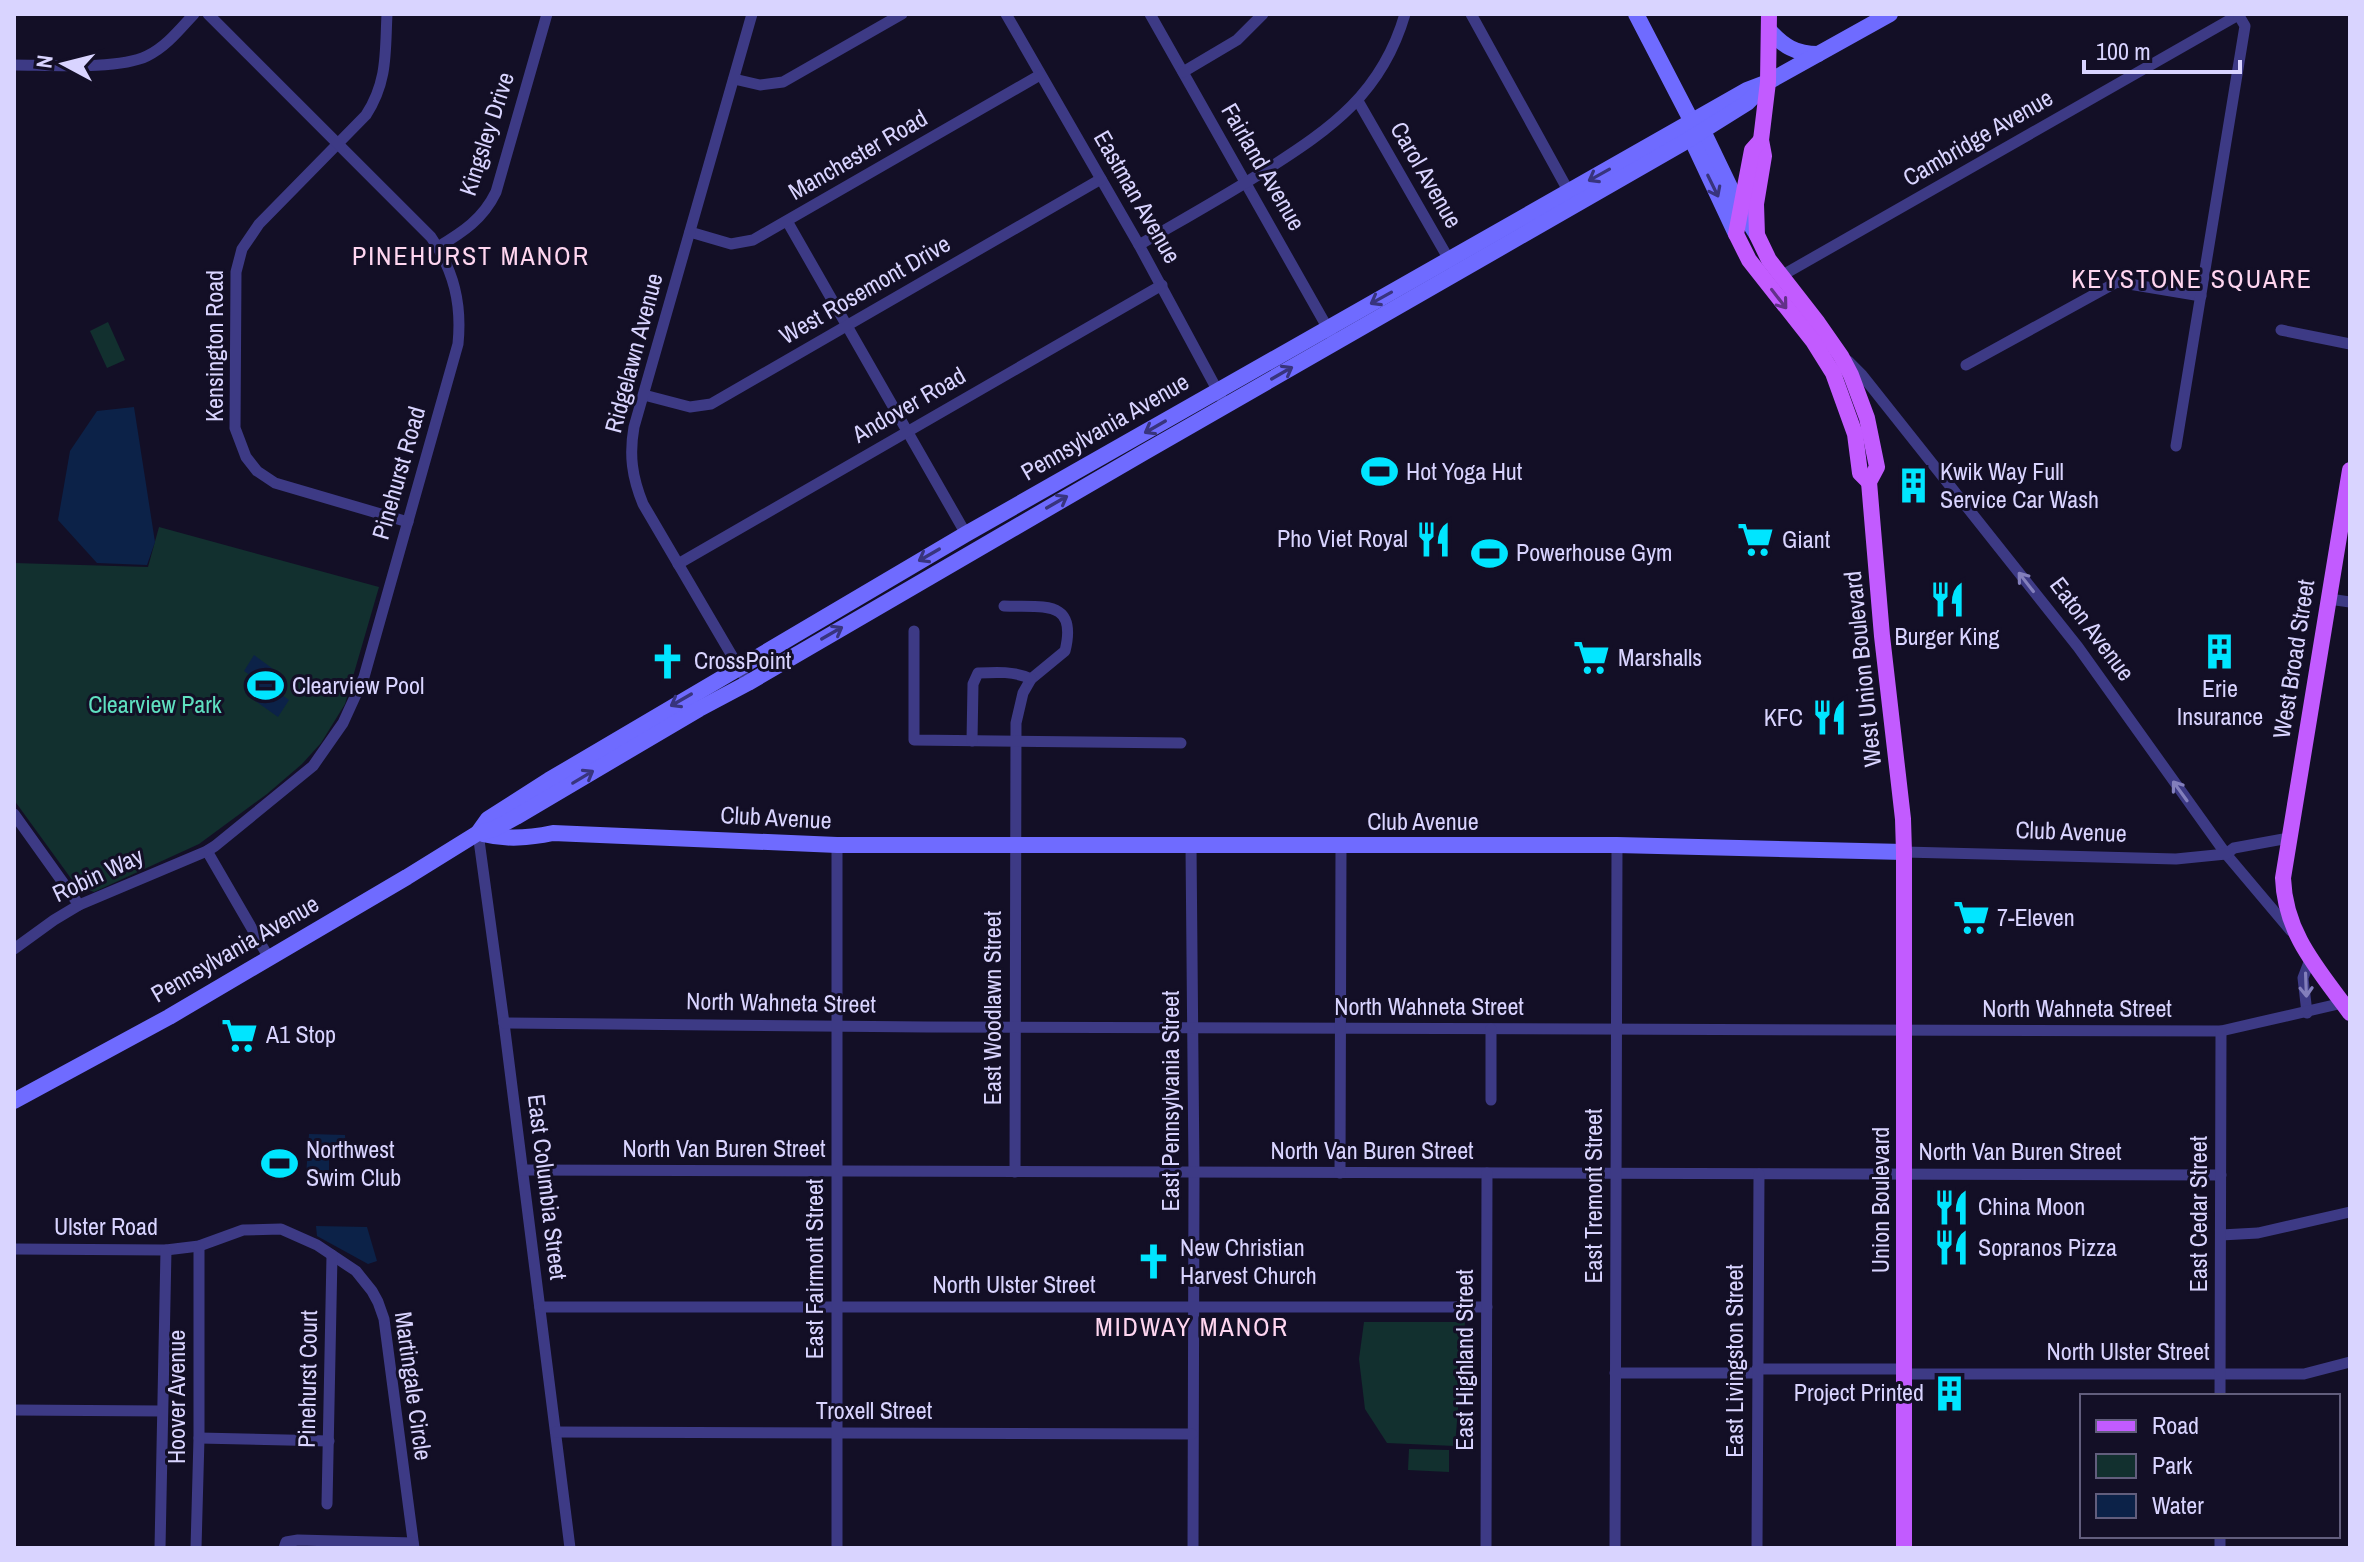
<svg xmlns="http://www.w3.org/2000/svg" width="2364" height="1562" font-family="'Archivo Narrow',sans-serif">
<rect width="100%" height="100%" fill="#130f26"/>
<g fill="#12302f">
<path d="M108 322 125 360 107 368 90 331Z"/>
<path d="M159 527 379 587 345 704 321 743 302 764 267 794 199 844 94 892 75 884 14 800V563L148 567Z"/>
<path d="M1364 1322H1465L1455 1446 1387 1443 1365 1409 1359 1359Z"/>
<path d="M1409 1449 1449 1450V1472L1408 1470Z"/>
</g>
<g fill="#0c2248">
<path d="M134 407 155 542 147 565 97 563 58 520 70 451 97 411Z"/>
<path d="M254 655 284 677 276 691 289 700 278 717 247 695 257 680 244 671Z"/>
<path d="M309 1134 345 1135 346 1151 329 1152V1175L306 1176Z"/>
<path d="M316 1226 367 1227 377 1261 368 1264 317 1236Z"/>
</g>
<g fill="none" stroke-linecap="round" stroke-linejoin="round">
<g stroke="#3d3a85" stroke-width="11">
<path d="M387 14C385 52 388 81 366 115L259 224 242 249 236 272 235 428 246 457 257 471 275 483 408 522"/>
<path d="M1006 14 1139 245 1221 397"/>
<path d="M1150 14 1331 334"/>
<path d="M1471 14 1569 192"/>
<path d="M14 65C48 65 118 70 147 56 166 47 180 29 194 14"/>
<path d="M1183 72 1237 40 1263 14"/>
<path d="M734 79 760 85 783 82 902 14"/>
<path d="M1358 101 1451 263"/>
<path d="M787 221 966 534"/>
<path d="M690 232 731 244 753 240 1040 75"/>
<path d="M1139 245C1182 220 1225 196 1266 170 1332 128 1382 93 1405 14"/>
<path d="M438 247C463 232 483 219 496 192L547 14"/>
<path d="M1781 276 2240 14"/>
<path d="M2281 330 2350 344"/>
<path d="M1848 361 1862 375 2078 647 2226 854 2291 931"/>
<path d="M1966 365 2117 282 2201 296"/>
<path d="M644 395 690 407 711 404 1101 179"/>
<path d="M2176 446 2245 26 2238 14"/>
<path d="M678 564 1162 285"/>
<path d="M2329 599 2350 602"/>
<path d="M1004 606C1042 608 1078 598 1065 651L1031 679 1023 693 1016 723 1015 1172"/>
<path d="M914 631V740L1181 743"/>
<path d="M748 683 643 504C632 477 629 455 634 427L752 14"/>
<path d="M972 741 973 684 978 673C996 672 1015 671 1031 679"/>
<path d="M14 814 79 905"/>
<path d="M478 833 504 1023 570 1548"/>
<path d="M1191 846 1194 1173 1193 1548"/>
<path d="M207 851 269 958"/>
<path d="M1904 852 2176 859 2226 854 2234 848 2289 838"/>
<path d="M14 949 54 920 79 905 207 851 215 846 313 766 343 723 364 677 458 344C462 304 454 271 431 237L208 14"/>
<path d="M2307 1013 2303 978 2311 957"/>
<path d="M504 1023 927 1027 2221 1031 2347 1002"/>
<path d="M1491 1029V1100"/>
<path d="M523 1170 2221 1175"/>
<path d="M1340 1173 1341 846"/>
<path d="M2221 1235 2258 1233 2350 1212"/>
<path d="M14 1249 166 1250 199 1246 243 1230 281 1229 317 1245 356 1271 372 1291 378 1302 384 1319 414 1548"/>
<path d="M540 1307H1487"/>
<path d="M1757 1369H1905"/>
<path d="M1615 1373H1757"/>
<path d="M1905 1374H2304L2350 1362"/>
<path d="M2220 1396 2221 1031"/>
<path d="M14 1410 162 1411"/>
<path d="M556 1432 1192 1434"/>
<path d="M199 1438 329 1441"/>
<path d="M327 1504 332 1255"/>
<path d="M2220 1536V1548"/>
<path d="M160 1548 166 1250"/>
<path d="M196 1548 199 1438V1246"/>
<path d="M284 1548 286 1542 298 1540 413 1543"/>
<path d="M837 1548V845"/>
<path d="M1486 1548 1487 1173"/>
<path d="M1615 1548 1617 845"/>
<path d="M1757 1548 1759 1174"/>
</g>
<g stroke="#6f6bff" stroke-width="16">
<path d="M1636 14 1692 122 1703 131 1740 208 1757 235"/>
<path d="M1769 30C1783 46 1796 54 1818 54"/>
<path d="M1691 128V138L1736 234"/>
<path d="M478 833 488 819 549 780 966 534 1747 90 1768 82 1890 14"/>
<path d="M483 834C507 840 529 838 553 833L837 845H1617L1904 852"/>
<path d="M14 1101 169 1017 407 877 478 833 494 829 516 817 699 709 748 683 1143 453 1683 143 1747 103 1768 82"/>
</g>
<g stroke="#c25bff" stroke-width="16">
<path d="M1769 14 1768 82 1761 140 1764 156 1756 204 1757 235 1769 260 1818 323 1841 356 1851 375 1867 418 1877 467 1869 482 1882 636 1903 819 1904 852V1548"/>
<path d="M1761 140 1752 150 1736 234 1749 260 1813 341 1833 373 1855 434 1860 473 1869 482"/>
<path d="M2350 470 2283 878C2285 934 2318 969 2350 1013"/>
</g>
</g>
<defs><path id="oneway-shaft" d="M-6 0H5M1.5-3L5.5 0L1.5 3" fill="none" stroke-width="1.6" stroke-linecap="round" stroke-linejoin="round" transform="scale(2)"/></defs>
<g stroke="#38347d">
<use href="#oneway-shaft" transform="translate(1599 175) rotate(151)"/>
<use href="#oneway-shaft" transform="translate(1713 186) rotate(64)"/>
<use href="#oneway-shaft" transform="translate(1381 298) rotate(151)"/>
<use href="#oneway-shaft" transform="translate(1282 373) rotate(-30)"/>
<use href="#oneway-shaft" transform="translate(1155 427) rotate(150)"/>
<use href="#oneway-shaft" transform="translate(1057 502) rotate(-30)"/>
<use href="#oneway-shaft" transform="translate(929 555) rotate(150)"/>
<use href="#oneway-shaft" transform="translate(832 633) rotate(-30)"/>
<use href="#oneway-shaft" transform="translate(681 700) rotate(150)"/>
<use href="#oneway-shaft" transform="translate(583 777) rotate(-31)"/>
</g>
<use stroke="#623188" href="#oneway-shaft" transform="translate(1779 299) rotate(52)"/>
<g stroke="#837fbc">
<use href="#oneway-shaft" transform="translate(2026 582) rotate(-128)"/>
<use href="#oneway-shaft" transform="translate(2180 791) rotate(-126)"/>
<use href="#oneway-shaft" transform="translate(2306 985) rotate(88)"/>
</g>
<defs>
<symbol id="stadium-bare" viewBox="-9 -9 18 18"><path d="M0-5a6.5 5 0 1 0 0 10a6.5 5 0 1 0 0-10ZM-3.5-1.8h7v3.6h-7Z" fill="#00e5ff" stroke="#130f26" stroke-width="2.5" paint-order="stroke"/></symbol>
<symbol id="building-bare" viewBox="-9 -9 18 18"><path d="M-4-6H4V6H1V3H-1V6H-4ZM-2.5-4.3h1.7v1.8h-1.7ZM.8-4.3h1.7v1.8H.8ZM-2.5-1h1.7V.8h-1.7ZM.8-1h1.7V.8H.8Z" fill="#00e5ff" stroke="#130f26" stroke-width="2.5" paint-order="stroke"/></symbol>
<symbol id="restaurant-bare" viewBox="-9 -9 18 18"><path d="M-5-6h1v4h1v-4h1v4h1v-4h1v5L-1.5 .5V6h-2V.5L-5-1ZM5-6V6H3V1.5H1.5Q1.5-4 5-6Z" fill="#00e5ff" stroke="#130f26" stroke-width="2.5" paint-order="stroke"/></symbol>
<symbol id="supermarket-bare" viewBox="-9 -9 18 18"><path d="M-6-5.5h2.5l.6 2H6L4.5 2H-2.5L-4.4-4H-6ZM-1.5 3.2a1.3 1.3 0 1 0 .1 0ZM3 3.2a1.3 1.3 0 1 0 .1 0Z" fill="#00e5ff" stroke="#130f26" stroke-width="2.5" paint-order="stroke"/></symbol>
<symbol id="church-bare" viewBox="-9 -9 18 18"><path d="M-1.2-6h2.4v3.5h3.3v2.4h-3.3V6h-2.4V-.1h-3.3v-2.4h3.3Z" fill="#00e5ff" stroke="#130f26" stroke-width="2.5" paint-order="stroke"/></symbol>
</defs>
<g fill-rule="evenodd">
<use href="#stadium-bare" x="1354" y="446" width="51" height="51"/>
<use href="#building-bare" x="1888" y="460" width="51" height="51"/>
<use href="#restaurant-bare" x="1408" y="514" width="51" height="51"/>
<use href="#supermarket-bare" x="1730" y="514" width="51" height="51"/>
<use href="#stadium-bare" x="1464" y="528" width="51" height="51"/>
<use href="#restaurant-bare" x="1922" y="574" width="51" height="51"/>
<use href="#building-bare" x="2194" y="626" width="51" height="51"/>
<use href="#supermarket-bare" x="1566" y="632" width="51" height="51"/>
<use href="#church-bare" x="642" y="636" width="51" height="51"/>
<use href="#stadium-bare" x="240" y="660" width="51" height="51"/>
<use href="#restaurant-bare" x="1804" y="692" width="51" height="51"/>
<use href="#supermarket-bare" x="1946" y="892" width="51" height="51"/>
<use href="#supermarket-bare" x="214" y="1010" width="51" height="51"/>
<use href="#stadium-bare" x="254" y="1138" width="51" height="51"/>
<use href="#restaurant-bare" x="1926" y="1182" width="51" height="51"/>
<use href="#restaurant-bare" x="1926" y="1222" width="51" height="51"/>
<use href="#church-bare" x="1128" y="1236" width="51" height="51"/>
<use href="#building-bare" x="1924" y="1368" width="51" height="51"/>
</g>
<g text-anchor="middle" stroke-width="6" stroke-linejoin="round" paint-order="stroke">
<g font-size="24" fill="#d9d4ff" stroke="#130f26">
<text transform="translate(487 134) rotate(-72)" y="8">Kingsley Drive</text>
<text transform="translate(1978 138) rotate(-30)" y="8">Cambridge Avenue</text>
<text transform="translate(858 155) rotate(-30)" y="8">Manchester Road</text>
<text transform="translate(1263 167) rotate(60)" y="8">Fairland Avenue</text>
<text transform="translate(1426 175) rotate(60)" y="8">Carol Avenue</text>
<text transform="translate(1137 197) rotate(60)" y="8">Eastman Avenue</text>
<text transform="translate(865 290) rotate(-30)" y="8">West Rosemont Drive</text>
<text transform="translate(215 346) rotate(-90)" y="8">Kensington Road</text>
<text transform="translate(634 353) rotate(-75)" y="8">Ridgelawn Avenue</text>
<text transform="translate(909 405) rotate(-30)" y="8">Andover Road</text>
<text transform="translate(1105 427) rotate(-30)" y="8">Pennsylvania Avenue</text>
<text transform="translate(399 473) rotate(-74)" y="8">Pinehurst Road</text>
<text transform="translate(2092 629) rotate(53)" y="8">Eaton Avenue</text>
<text transform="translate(2294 659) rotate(-81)" y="8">West Broad Street</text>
<text transform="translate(1863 669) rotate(-96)" y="8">West Union Boulevard</text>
<text transform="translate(776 818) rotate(3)" y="8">Club Avenue</text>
<text x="1423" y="830">Club Avenue</text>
<text transform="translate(2071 832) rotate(2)" y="8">Club Avenue</text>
<text transform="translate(98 875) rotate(-25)" y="8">Robin Way</text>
<text transform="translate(235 949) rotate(-30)" y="8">Pennsylvania Avenue</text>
<text transform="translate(781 1003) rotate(1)" y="8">North Wahneta Street</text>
<text x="1429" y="1015">North Wahneta Street</text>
<text transform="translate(993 1008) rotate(-90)" y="8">East Woodlawn Street</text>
<text x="2077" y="1017">North Wahneta Street</text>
<text transform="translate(1171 1101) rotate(-90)" y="8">East Pennsylvania Street</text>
<text x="724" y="1157">North Van Buren Street</text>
<text x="1372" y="1159">North Van Buren Street</text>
<text x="2020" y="1160">North Van Buren Street</text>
<text transform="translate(547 1187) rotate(83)" y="8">East Columbia Street</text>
<text transform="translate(1594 1196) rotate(-90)" y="8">East Tremont Street</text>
<text transform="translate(1881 1200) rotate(-90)" y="8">Union Boulevard</text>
<text transform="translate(2199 1214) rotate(-90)" y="8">East Cedar Street</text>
<text x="106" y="1235">Ulster Road</text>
<text transform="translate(815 1269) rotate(-90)" y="8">East Fairmont Street</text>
<text x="1014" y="1293">North Ulster Street</text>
<text x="2128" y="1360">North Ulster Street</text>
<text transform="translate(1465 1360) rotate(-90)" y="8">East Highland Street</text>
<text transform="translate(1735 1361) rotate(-90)" y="8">East Livingston Street</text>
<text transform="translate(308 1379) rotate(-89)" y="8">Pinehurst Court</text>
<text transform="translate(413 1386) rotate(82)" y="8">Martingale Circle</text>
<text transform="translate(177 1397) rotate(-90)" y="8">Hoover Avenue</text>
<text x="874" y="1419">Troxell Street</text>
</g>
<g font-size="24" fill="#d9d4ff" stroke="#130f26" text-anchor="start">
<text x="1406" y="480">Hot Yoga Hut</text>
<text x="1940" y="480">Kwik Way Full<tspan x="1940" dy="28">Service Car Wash</tspan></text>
<text x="1408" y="547" text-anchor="end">Pho Viet Royal</text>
<text x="1782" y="548">Giant</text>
<text x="1516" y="561">Powerhouse Gym</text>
<text x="1947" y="645" text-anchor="middle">Burger King</text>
<text x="1618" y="666">Marshalls</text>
<text x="694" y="669">CrossPoint</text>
<text x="292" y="694">Clearview Pool</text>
<text x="2220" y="697" text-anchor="middle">Erie<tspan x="2220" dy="28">Insurance</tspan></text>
<text x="1803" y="726" text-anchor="end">KFC</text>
<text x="1997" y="926">7-Eleven</text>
<text x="266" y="1043">A1 Stop</text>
<text x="306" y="1158">Northwest<tspan x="306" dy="28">Swim Club</tspan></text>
<text x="1978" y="1215">China Moon</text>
<text x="1180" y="1256">New Christian<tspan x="1180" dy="28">Harvest Church</tspan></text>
<text x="1978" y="1256">Sopranos Pizza</text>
<text x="1924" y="1401" text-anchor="end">Project Printed</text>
</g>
<g font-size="24" fill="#5fe0c0" stroke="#130f26">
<text x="155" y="713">Clearview Park</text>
</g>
<g font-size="26" letter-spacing="2" fill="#ffd6f0" stroke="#130f26">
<text x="471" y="265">PINEHURST MANOR</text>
<text x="2192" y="288">KEYSTONE SQUARE</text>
<text x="1192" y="1336">MIDWAY MANOR</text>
</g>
</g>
<rect width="2364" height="1562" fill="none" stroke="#d9d4ff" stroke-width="32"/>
<rect x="2080" y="1394" width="260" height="144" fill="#130f26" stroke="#625e7d" stroke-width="2"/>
<rect x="2096" y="1420" width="40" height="12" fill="#c25bff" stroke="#625e7d" stroke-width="2"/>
<text x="2152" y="1434" font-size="24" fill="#d9d4ff">Road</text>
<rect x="2096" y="1454" width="40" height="24" fill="#12302f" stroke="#625e7d" stroke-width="2"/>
<text x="2152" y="1474" font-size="24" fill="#d9d4ff">Park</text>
<rect x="2096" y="1494" width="40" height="24" fill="#0c2248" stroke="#625e7d" stroke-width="2"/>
<text x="2152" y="1514" font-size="24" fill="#d9d4ff">Water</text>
<g transform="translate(64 64) rotate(277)" stroke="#130f26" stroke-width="6" paint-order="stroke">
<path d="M0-6L14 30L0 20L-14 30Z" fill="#d9d4ff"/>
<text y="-12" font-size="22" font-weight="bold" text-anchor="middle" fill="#d9d4ff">N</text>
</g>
<path d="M2084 60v12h156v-12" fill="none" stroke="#d9d4ff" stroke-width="4"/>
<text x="2096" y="60" font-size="24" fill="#d9d4ff" stroke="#130f26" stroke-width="6" paint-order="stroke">100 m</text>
</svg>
